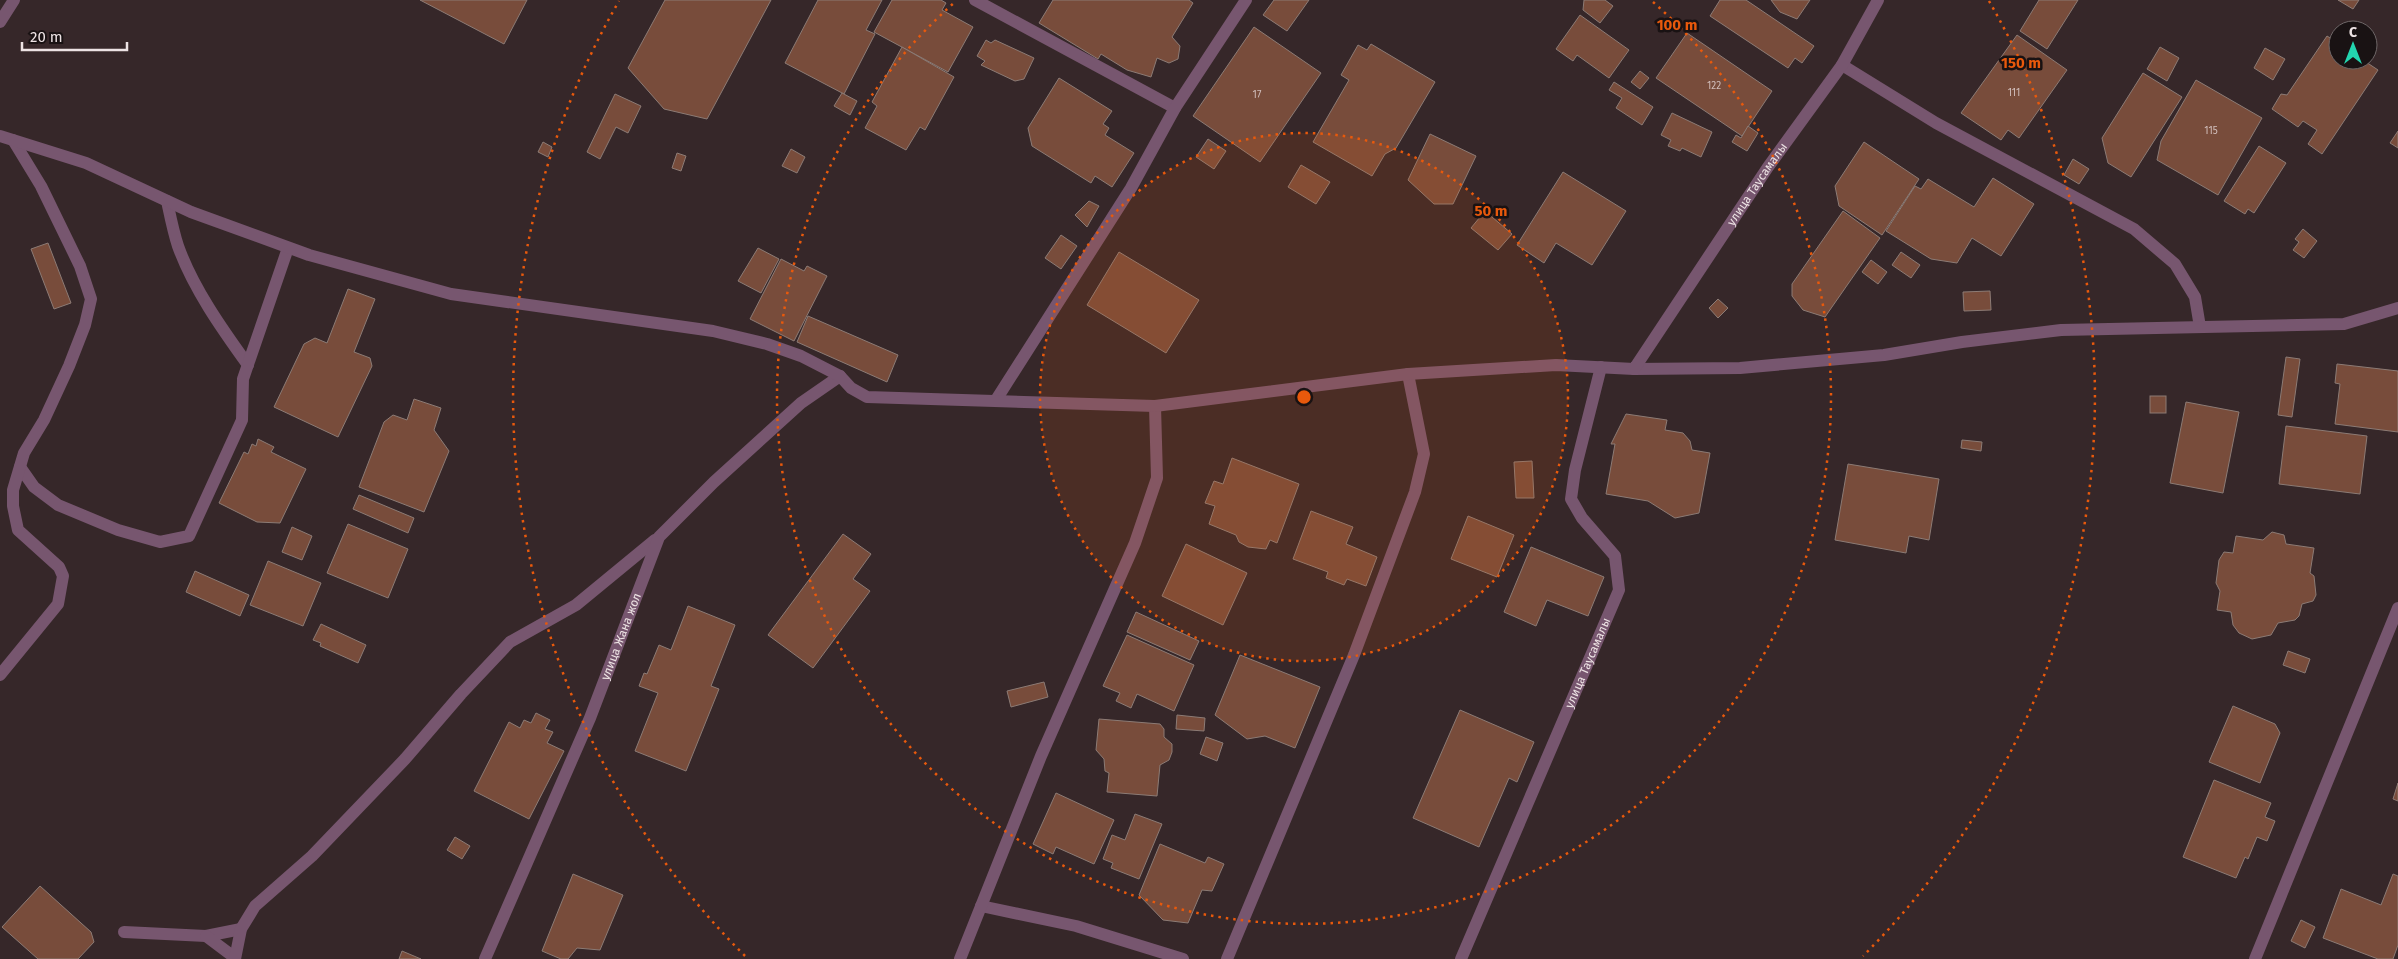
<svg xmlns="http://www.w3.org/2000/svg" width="2398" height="959" font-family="'Fira Sans',sans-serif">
<rect width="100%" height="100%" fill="#362729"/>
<g fill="#784c3b" stroke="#8c7b75">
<path d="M420 0H527L504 44Z"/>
<path d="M665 0H771L707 119 664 109 628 68Z"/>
<path d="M818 0H882L866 30 875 34 844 94 785 63Z"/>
<path d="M892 0H941L946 3 942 10 973 27 948 72 874 32Z"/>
<path d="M1053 0H1189L1193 3 1172 37 1180 46 1178 59 1169 63 1157 58 1151 77 1127 70 1101 54 1098 59 1039 23Z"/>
<path d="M1274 0H1309L1287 31 1263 15Z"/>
<path d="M1584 0H1605L1613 6 1600 23 1583 10Z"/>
<path d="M1720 0H1746L1814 46 1802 63 1795 58 1788 68 1710 16Z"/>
<path d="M1771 0H1810L1797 19 1780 12Z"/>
<path d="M2039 0H2078L2047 49 2020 31Z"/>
<path d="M2338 0H2359L2353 9Z"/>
<path d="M1580 15 1629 50 1609 78 1577 55 1573 61 1556 49Z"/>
<path d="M1254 27 1321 73 1260 162 1193 116Z"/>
<path d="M1687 33 1772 91 1742 136 1656 78Z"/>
<path d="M2017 35 2067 70 2019 138 2008 130 2001 140 1961 113Z"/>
<path d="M2327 36 2338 43V60H2363L2378 70 2322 154 2308 144 2317 130 2303 121 2298 127 2272 109 2281 94 2287 95Z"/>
<path d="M986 40 991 43 995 40 1034 58 1024 79 1015 81 981 65 985 61 977 56Z"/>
<path d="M1371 44 1435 82 1396 148 1385 154 1372 176 1313 142 1349 80 1341 75 1358 45 1367 50Z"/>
<path d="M902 47 954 77 925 130 920 127 906 150 865 128 877 106 872 102Z"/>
<path d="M2160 47 2179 58 2167 81 2147 69Z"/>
<path d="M2265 48 2285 59 2273 80 2254 68Z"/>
<path d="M1640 71 1649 78 1640 89 1631 82Z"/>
<path d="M2143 73 2182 97 2131 177 2108 163 2102 138Z"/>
<path d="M1059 78 1112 111 1103 124 1109 128 1105 135 1134 153 1112 187 1095 176 1091 183 1032 146 1028 128Z"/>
<path d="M2196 80 2262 118 2218 195 2157 160 2161 141Z"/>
<path d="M1614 82 1653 107 1642 125 1616 108 1622 98 1609 90Z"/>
<path d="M842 93 857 101 850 115 834 106Z"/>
<path d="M615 94 641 106 628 133 616 127 600 159 587 152Z"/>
<path d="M1672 113 1712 132 1701 157 1682 148 1680 151 1668 146 1671 140 1661 135Z"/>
<path d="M1748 126 1758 133 1747 151 1732 142 1736 135 1741 138Z"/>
<path d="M2398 131V148L2390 143Z"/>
<path d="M1430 134 1476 156 1453 204H1434L1408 180Z"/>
<path d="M1208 139 1226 151 1214 169 1196 157Z"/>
<path d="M543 142 552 147 548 157 538 152Z"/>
<path d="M1864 142 1919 179 1882 235 1839 206 1835 186Z"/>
<path d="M2259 146 2286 163 2254 213 2248 209 2245 214 2224 201Z"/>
<path d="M791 149 805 157 797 173 782 166Z"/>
<path d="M677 153 686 156 681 171 672 168Z"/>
<path d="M2073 159 2089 169 2079 184 2064 175Z"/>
<path d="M1301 165 1330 182 1316 204 1288 187Z"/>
<path d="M1563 172 1626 211 1592 265 1556 243 1544 263 1517 245Z"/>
<path d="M1993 178 2034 204 2001 256 1972 238 1957 263 1931 259 1886 231 1915 186 1921 189 1928 179 1974 207Z"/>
<path d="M1089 201 1099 206 1087 227 1075 215Z"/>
<path d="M1485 211 1512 234 1498 250 1471 228Z"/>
<path d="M1843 211 1880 238 1825 317 1803 310 1792 296V284Z"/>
<path d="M2303 229 2317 241 2304 258 2293 250 2299 242 2295 239Z"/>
<path d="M1061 235 1077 246 1061 269 1045 258Z"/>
<path d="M48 243 71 303 54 309 31 249Z"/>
<path d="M758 248 779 259 761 293 738 281Z"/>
<path d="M1119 252 1199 300 1166 353 1087 305Z"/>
<path d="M1901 252 1920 265 1911 278 1892 265Z"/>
<path d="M781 259 804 271 807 266 827 276 794 341 750 319Z"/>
<path d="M1871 260 1887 272 1878 284 1862 272Z"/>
<path d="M348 289 375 299 354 352 370 358 372 366 338 437 274 407 304 344 315 338 327 343Z"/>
<path d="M1990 291 1991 310 1964 311 1963 292Z"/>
<path d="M1718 299 1728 308 1718 318 1709 308Z"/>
<path d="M808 316 898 355 887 382 797 342Z"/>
<path d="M2286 357 2300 359 2292 417 2278 415Z"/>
<path d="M2337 364 2398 371V432L2335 424 2340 384 2335 383Z"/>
<rect x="2150" y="396" width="16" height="17"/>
<path d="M414 399 441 408 434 430 449 451 424 512 359 487 384 422 393 415 407 420Z"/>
<path d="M2186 402 2239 412 2223 493 2170 483Z"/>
<path d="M1626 414 1667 420 1665 430 1683 433 1690 441 1692 450 1710 453 1699 513 1675 518 1648 501 1606 494 1615 444H1611Z"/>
<path d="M2286 426 2367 436 2360 494 2279 484Z"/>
<path d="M258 439 274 447 271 452 306 469 280 523 257 522 219 503 244 452 248 454 252 444 256 446Z"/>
<path d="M1962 440 1982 442 1981 451 1961 448Z"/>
<path d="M1232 458 1299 484 1277 543 1270 540 1266 549 1248 547 1239 542 1236 535 1209 524 1215 506 1205 503 1214 481 1223 484Z"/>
<path d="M1532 461 1534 498H1516L1514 462Z"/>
<path d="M1848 464 1939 479 1929 540 1909 536 1906 553 1835 540Z"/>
<path d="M359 495 414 518 408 533 353 509Z"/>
<path d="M1311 511 1353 527 1346 544 1377 557 1366 586 1347 579 1344 585 1326 578 1328 572 1293 559Z"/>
<path d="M1468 516 1514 535 1497 577 1451 559Z"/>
<path d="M348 524 408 549 388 598 327 573Z"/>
<path d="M292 527 312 536 302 560 282 552Z"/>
<path d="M2272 532 2284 535 2286 544 2314 548 2310 573 2314 576 2316 595 2313 601 2302 604 2299 616 2295 620 2278 623 2271 635 2252 639 2239 633 2233 625 2231 612 2217 610 2220 591 2216 583 2219 560 2224 552 2233 553 2236 536 2263 540Z"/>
<path d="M843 534 871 554 853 579 870 591 813 668 768 635Z"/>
<path d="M1186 544 1247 573 1223 625 1162 596Z"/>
<path d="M1531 547 1604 577 1588 616 1547 600 1536 626 1504 612Z"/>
<path d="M268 561 321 583 303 626 250 605Z"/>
<path d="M195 571 249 595 240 616 186 592Z"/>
<path d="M688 606 735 625 711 686 719 689 686 771 635 751 658 693 639 686 644 673 647 674 659 645 671 650Z"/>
<path d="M1136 612 1199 641 1190 660 1127 632Z"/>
<path d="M321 624 366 645 358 663 320 646 321 643 313 640Z"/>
<path d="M1127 635 1194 665 1174 711 1137 694 1131 708 1116 701 1120 693 1103 686Z"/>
<path d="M2288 651 2310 659 2305 673 2283 665Z"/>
<path d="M1240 655 1320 687 1295 748 1265 736 1247 739 1215 715Z"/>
<path d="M1044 682 1048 697 1011 707 1007 691Z"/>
<path d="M2233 706 2275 724 2280 733 2260 783 2209 762Z"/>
<path d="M1460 710 1534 742 1517 782 1509 778 1479 847 1413 818Z"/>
<path d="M536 713 550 720 545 729 553 732 547 743 564 751 529 819 474 791 509 722 520 728 524 720 531 723Z"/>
<path d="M1177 715 1205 718 1204 731 1176 729Z"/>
<path d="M1099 719 1160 724 1164 729V737L1172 744V752L1169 760 1160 765 1157 796 1107 792 1109 773 1105 771 1104 759 1096 750Z"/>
<path d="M1206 737 1223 743 1217 761 1200 754Z"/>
<path d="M2214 780 2271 803 2265 817 2275 821 2267 841 2257 837 2248 859 2245 857 2236 878 2183 857Z"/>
<path d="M2398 783V801L2393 799Z"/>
<path d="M1056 793 1114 820 1094 864 1056 847 1053 854 1033 844Z"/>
<path d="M1135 814 1162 824 1139 879 1111 868 1113 863 1103 859 1112 835 1125 840Z"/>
<path d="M455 837 470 846 462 859 447 850Z"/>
<path d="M1160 844 1205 863 1208 857 1224 864 1212 891 1202 890 1188 923 1163 920 1139 895Z"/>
<path d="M573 874 623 895 600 950 577 948 568 959H561L542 951Z"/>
<path d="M2393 874 2398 876V945L2393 959H2378L2323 938 2341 889 2381 905Z"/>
<path d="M40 886 91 932 94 942 78 959H38L2 927Z"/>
<path d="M2301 920 2315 927 2305 948 2291 941Z"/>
<path d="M402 951 421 959H399Z"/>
</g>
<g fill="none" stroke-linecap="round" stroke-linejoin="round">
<g stroke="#77566f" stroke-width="12">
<path d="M975 0 1175 108"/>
<path d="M0 22 14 0"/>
<path d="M1842 65 1936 123 2134 229 2175 264 2195 297 2200 327"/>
<path d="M167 201C170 215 173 231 178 246 193 288 222 329 248 365"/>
<path d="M1634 369 1740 368 1884 355 1962 342 2061 330 2344 324 2398 308"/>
<path d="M996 400 1131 188 1175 108 1246 0"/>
<path d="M20 467 34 487 58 505 118 530 160 542 189 536 242 420 243 379 288 248"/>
<path d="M0 675 58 604 63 576 59 567 18 530 13 506V490L24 453 44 420 69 366 85 325 91 299 80 266 41 186 13 140"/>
<path d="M981 906 1076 926 1183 959"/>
<path d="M124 932 206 936 241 929"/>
<path d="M206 936 234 957"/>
<path d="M235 959 241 929 255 906 312 856 405 759 461 694 510 642 576 605 655 540"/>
<path id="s1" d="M485 959 590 718 659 537 714 482 801 403 840 376"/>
<path d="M960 959 1041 756 1135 543 1157 478 1155 406"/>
<path d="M1227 959 1354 655 1415 492 1424 454 1408 374"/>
<path id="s2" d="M1461 959 1619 590 1615 556 1582 518 1571 499 1575 470 1601 367"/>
<path d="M2255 959 2398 608"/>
</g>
<path stroke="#77566f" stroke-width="12" id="s3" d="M0 136 86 163 191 212 309 255 451 294 713 331 767 344 801 356 840 376 851 388 867 397 1155 406 1408 374 1556 365 1634 369 1768 167 1842 65 1878 0"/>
</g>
<circle cx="1304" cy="397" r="264" fill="#e8590c" fill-opacity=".12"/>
<g fill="none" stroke="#e8590c" stroke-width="2.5" stroke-dasharray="2.5 5">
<circle cx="1304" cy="397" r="264"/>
<path d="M1653 2A527 527 0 1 1 955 2"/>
<path d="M745 956A791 791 0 0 1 619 1M1989 1A791 791 0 0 1 1863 956"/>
</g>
<g text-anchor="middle" stroke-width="5" stroke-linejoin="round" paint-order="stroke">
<g font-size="10" fill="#d0bdba">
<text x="1714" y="89">122</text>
<text x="2014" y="96">111</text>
<text x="1257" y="98">17</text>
<text x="2211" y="134">115</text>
</g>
<g font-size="12" fill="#ede3e4" stroke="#191213">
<text dy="4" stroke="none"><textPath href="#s3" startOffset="1905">улица Таусамалы</textPath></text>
<text dy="4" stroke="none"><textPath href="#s1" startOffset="350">улица Жана жол</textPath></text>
<text dy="4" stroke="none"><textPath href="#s2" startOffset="322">улица Таусамалы</textPath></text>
</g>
</g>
<circle cx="1304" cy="397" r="8" fill="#e8590c" stroke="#191213" stroke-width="2.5"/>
<g font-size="15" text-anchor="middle" font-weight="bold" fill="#e8590c" stroke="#191213" stroke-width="5" stroke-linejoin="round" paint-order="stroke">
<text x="1677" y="30">100 m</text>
<text x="2021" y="68">150 m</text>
<text x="1491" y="216">50 m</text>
</g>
<g transform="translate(2353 45)"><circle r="24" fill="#191213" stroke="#6e6667"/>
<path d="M0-4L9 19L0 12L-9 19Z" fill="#23d5af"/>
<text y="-8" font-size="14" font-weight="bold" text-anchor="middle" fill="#ede3e4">С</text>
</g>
<path d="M22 42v8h105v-8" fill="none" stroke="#ede3e4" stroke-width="2.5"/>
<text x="30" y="42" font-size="15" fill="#ede3e4" stroke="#191213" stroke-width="4" paint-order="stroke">20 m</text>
</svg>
